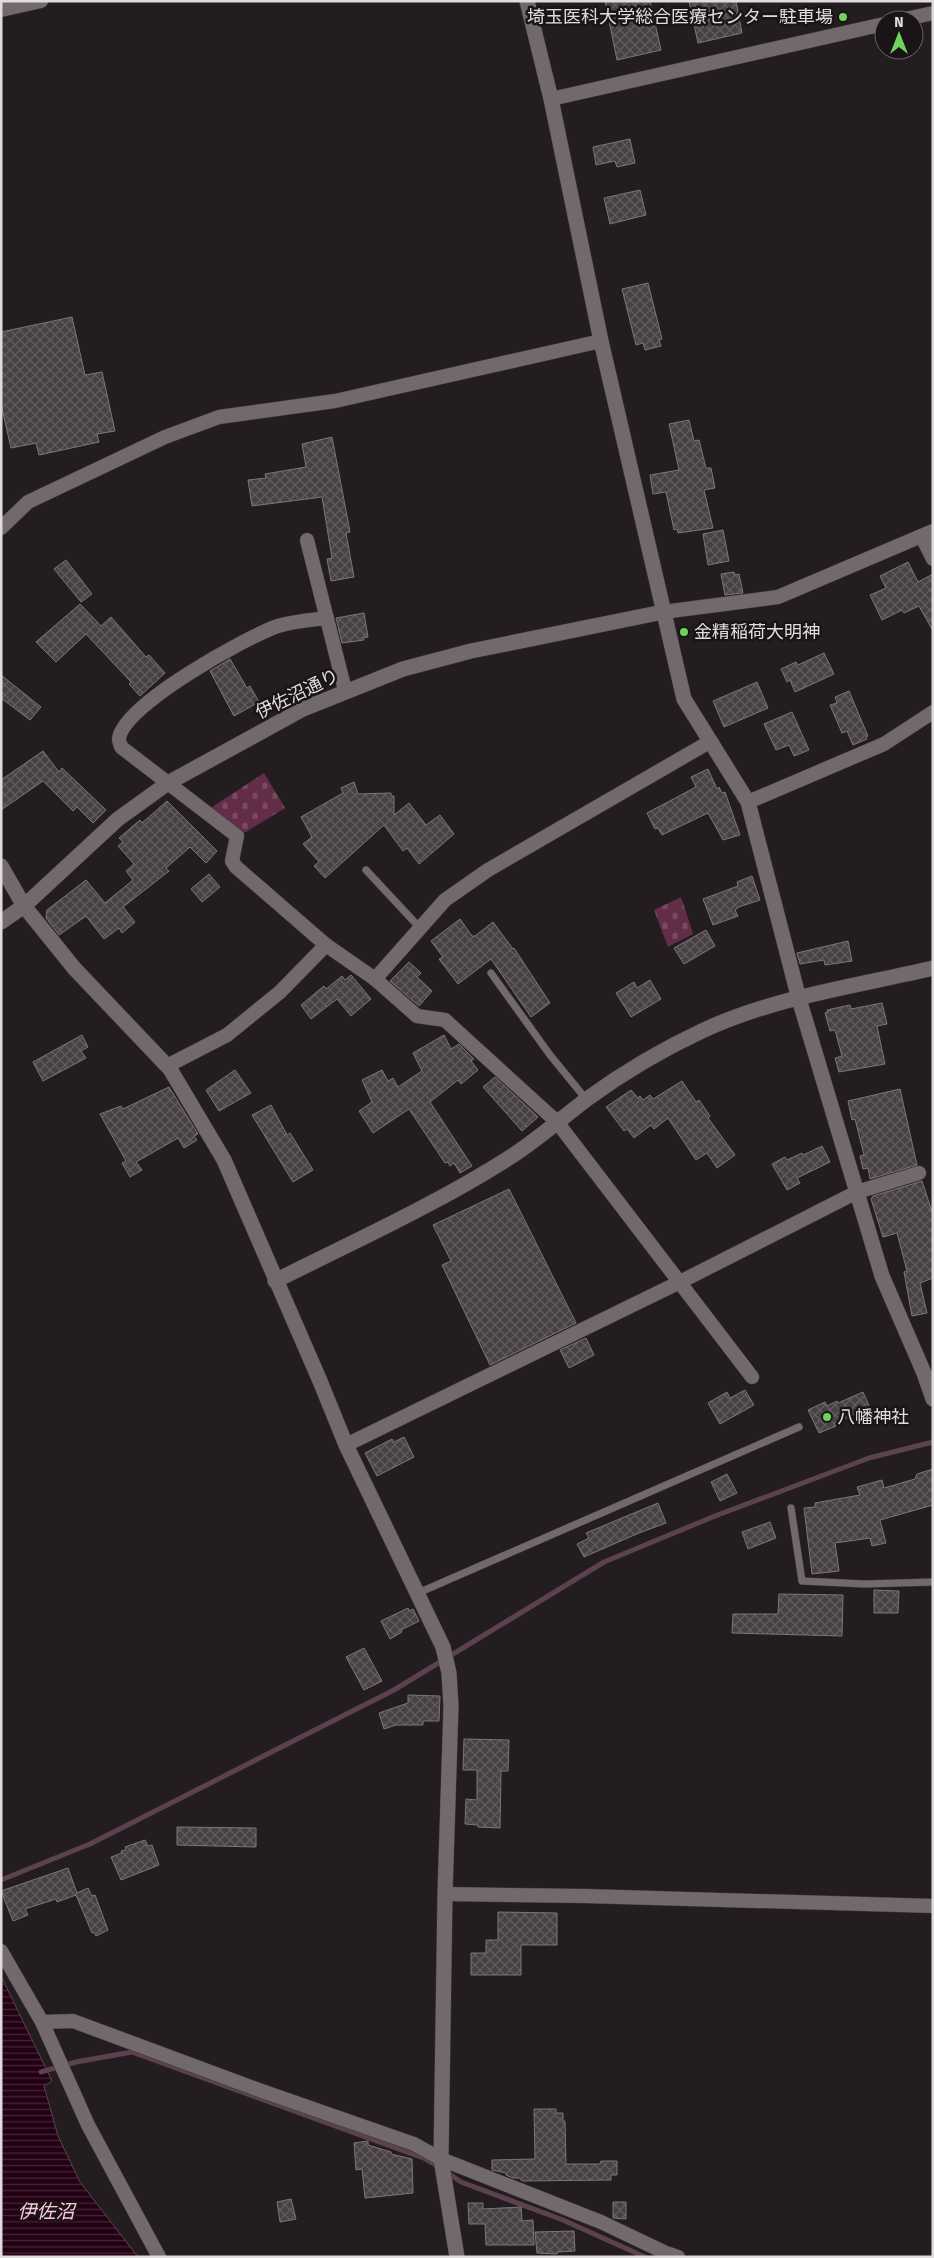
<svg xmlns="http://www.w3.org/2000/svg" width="934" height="2258" font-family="'Fira Sans','Noto Sans JP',sans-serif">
<defs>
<pattern id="cemetery-stones" width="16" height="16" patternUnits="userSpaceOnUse" patternTransform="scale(1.25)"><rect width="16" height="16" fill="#632d48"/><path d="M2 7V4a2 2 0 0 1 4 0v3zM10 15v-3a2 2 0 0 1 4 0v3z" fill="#794b62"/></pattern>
<pattern id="water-rules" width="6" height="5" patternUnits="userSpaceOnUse" patternTransform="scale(1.25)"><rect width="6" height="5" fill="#240014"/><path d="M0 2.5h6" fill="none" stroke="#442536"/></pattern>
<pattern id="building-cross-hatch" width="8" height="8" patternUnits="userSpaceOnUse" patternTransform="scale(1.25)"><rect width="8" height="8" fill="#484144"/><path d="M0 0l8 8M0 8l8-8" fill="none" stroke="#625c5f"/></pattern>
</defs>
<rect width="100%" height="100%" fill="#231d20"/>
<g fill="url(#cemetery-stones)">
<path d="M264 773 285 808 246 832 240 833 209 809Z"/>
<path d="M681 897 693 934 668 947 654 910Z"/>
</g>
<path fill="url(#water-rules)" stroke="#5c4251" d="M1 1976 52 2081 44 2086 58 2136 80 2182 138 2257H1Z"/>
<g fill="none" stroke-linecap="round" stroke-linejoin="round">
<g stroke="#5c4251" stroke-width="5">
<path d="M1 1880 90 1844 394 1690 604 1562 715 1516 869 1458 933 1442"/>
<path d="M41 2072 76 2062 132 2052 426 2159 439 2167"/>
<path d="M446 2172 461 2182 563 2220 645 2257"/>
</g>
</g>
<g fill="url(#building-cross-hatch)" stroke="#7d7679">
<path d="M605 1H650L661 50 617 60Z"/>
<path d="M689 1H736L742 33 698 43Z"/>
<path d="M630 139 635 163 617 167 615 161 596 165 593 147Z"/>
<path d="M640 190 646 215 610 224 604 198Z"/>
<path d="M648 283 662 339 659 340 661 346 645 350 643 343 636 345 622 289Z"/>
<path d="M72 317 85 375 102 372 115 431 97 434 99 442 39 455 36 443 11 448 1 404V332Z"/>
<path d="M689 420 694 441 699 440 706 468H711L715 488 704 490 713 528 678 533 677 529 674 530 666 492 653 494 650 475 679 470 669 424Z"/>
<path d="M332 437 350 532 346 533 354 577 331 581 327 559 332 558 322 497 252 506 248 480 266 478 265 474 306 467 302 444Z"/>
<path d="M723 530 729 561 708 565 703 534Z"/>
<path d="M66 560 92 594 81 602 54 569Z"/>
<path d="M908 562 918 582 933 574V631L919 606 904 613 902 610 882 620 870 595 886 588 880 576Z"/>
<path d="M734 572 735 575 739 574 743 593 725 595 721 574Z"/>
<path d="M80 604 101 626 111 617 146 657 149 655 165 673 140 696 129 684 131 682 86 634 56 662 36 642Z"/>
<path d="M364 613 368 637 363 638 364 640 342 643 336 618Z"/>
<path d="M824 653 834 674 795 692 790 680 787 682 781 669 796 662 798 665Z"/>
<path d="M230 659 247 688 250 686 259 702 234 716 210 671Z"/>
<path d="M1 675 41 707 30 720 1 698Z"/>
<path d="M757 682 768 708 724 727 713 701Z"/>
<path d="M849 691 868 736 866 737 867 739 853 745 847 731 842 733 830 705 837 703 835 697Z"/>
<path d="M792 712 809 750 794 756 789 745 776 750 764 724Z"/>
<path d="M43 751 59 772 62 768 106 810 93 823 77 807 73 811 43 781 1 810V780Z"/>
<path d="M708 769 717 789 719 787 722 793 725 792 740 835 723 840 708 813 662 835 658 828 655 829 647 813 696 787 691 777Z"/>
<path d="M354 782 358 794 391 793V796H394V815L409 803 426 825 440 815 454 834 419 864 407 848 403 851 384 825 325 878 314 866 319 862 303 844 312 837 301 817 343 793 341 788Z"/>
<path d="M167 801 217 851 206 863 190 847 166 868 169 871 123 907 135 922 122 933 119 928 104 939 86 916 59 935 46 918 47 910 86 880 105 903 133 880 126 871 134 864 118 846 123 842 119 838 140 820 142 823Z"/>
<path d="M209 874 220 887 202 902 191 889Z"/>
<path d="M752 876 760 900 739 907 735 910 738 916 713 925 703 899 738 886 737 882Z"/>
<path d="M460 919 472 936H475L493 922 513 949 514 948 550 1003 531 1017 491 959 458 984 439 959 443 957 431 941Z"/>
<path d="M706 930 715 946 684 964 674 948Z"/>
<path d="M848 941 852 961 825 965 824 960 800 964 797 953Z"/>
<path d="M409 962 421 973 417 977 432 991 419 1006 390 981Z"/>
<path d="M351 975 371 999 351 1016 337 999 311 1019 301 1005 324 986 326 989 342 976 345 980Z"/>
<path d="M650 980 661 999 631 1017 616 993 634 982 637 988Z"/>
<path d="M882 1003 887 1024 877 1026 885 1064 839 1072 835 1058 842 1056 835 1030 830 1031 825 1013 828 1012 827 1010 850 1005 851 1009Z"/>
<path d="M82 1035 88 1047 81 1051 86 1058 43 1081 33 1062Z"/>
<path d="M444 1035 451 1049 459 1044 474 1059 471 1061 478 1070 461 1084 458 1080 430 1102 472 1166 460 1173 454 1163 450 1166 448 1162 445 1163 409 1109 373 1133 359 1111 372 1102 362 1080 382 1070 388 1081 393 1078 398 1087 422 1071 413 1053Z"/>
<path d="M235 1070 251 1093 219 1111 206 1090Z"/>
<path d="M495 1077 538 1117 522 1131 483 1087Z"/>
<path d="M682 1081 696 1102 699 1100 710 1116 708 1118 735 1155 717 1168 707 1153 696 1160 668 1118 654 1129 651 1125 634 1138 627 1129 624 1131 606 1107 631 1090 638 1098 640 1096 643 1100 650 1095 653 1099Z"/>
<path d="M169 1087 198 1134 194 1136 197 1140 184 1148 178 1138 136 1162 142 1170 130 1177 122 1163 126 1161 100 1114 121 1106 123 1109Z"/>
<path d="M900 1089 917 1165 870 1179 868 1168 863 1169 860 1156 864 1155 855 1119 852 1120 848 1101Z"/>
<path d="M271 1105 287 1135 290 1133 313 1170 293 1182 252 1115Z"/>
<path d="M822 1146 830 1162 797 1178 800 1183 787 1190 772 1164 785 1157 787 1160 802 1153 803 1155Z"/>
<path d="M922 1181 933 1215V1278L920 1283 927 1313 912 1316 904 1272 907 1271 897 1233 883 1237 871 1199 873 1196Z"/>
<path d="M509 1189 576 1323 490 1365 442 1265 451 1261 433 1225Z"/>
<path d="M586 1338 594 1355 569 1368 560 1350Z"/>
<path d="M745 1390 754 1405 720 1424 708 1403 727 1392 730 1398Z"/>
<path d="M863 1392 870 1408 834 1423 836 1426 819 1433 808 1410 825 1402 827 1406 837 1401 838 1403Z"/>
<path d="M404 1437 414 1457 377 1476 365 1453 392 1439 394 1442Z"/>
<path d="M933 1469V1505L880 1520 886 1543 872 1546 870 1538 835 1543 839 1571 812 1574 804 1508 815 1507V1503L860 1495 857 1487 882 1480 884 1488 915 1479 917 1474Z"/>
<path d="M727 1474 737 1493 720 1501 711 1482Z"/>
<path d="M658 1503 666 1523 639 1533 584 1557 577 1544 589 1538 586 1533Z"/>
<path d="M770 1522 776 1538 748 1549 742 1532Z"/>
<path d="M874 1590 899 1591 898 1613H874Z"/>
<path d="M779 1594 843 1595 842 1636 732 1633 733 1614H778Z"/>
<path d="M408 1608 409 1611 413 1609 419 1621 401 1630 402 1632 390 1639 381 1621Z"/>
<path d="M364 1648 382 1681 364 1690 346 1657Z"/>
<path d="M408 1695 440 1696 439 1721H423V1725H396L384 1729 379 1713 408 1703Z"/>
<path d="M464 1739 509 1740 508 1771H501L500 1828 478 1827V1825L465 1824 466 1799 477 1800V1770H463Z"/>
<path d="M177 1827 256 1828V1847L177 1845Z"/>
<path d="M145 1840 148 1846 152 1845 159 1865 121 1880 111 1857 122 1853 121 1851 126 1850 125 1847Z"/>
<path d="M68 1868 77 1893 88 1888 92 1896 95 1895 108 1930 96 1936 94 1932 92 1933 76 1895 57 1902 56 1899 25 1909 28 1915 13 1921 1 1891Z"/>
<path d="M498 1912 557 1913V1945H521V1975H471V1953H486V1940H498Z"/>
<path d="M534 2109H556V2113H563V2121H565L566 2164H600L601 2161H617V2175H611V2180L522 2181 519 2178H513L506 2175V2173L492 2170V2160L535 2159Z"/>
<path d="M368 2141V2145L391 2152V2154L412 2159 413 2193 365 2198 362 2169 356 2170 354 2143Z"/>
<path d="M291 2199 296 2219 280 2222 277 2202Z"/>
<path d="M613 2202H626V2219L613 2218Z"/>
<path d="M468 2203H483V2209L521 2207 522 2221 533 2220 534 2245H486L485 2224H469Z"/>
<path d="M574 2231 575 2251 557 2252V2254L537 2253 535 2232Z"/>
</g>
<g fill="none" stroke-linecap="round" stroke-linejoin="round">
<defs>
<g id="service">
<path d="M366 870 420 928"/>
<path d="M491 973 550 1055 586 1099"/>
<path d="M791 1508 802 1581 865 1584 933 1582"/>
<path d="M418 1593 799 1427"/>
</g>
<g id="minor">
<path d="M1 10 41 1"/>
<path d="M901 20 933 13"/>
<path d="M551 99 884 24"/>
<path d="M1 528 28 502 165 437 219 417 335 401 601 341"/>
<path d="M922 537 933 559"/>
<path d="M307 540 345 690"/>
<path d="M663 612 778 597 933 531"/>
<path d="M748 802 884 744 933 712"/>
<path d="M326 945 236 867 232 861 237 836 121 747C121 746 119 741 119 740 119 707 248 636 278 626 295 621 311 620 327 618"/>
<path d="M375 979 417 1016 445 1020 557 1122 752 1377"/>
<path d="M167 1066 227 1035 280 992 326 945 375 979 445 900 488 870 711 741"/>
<path d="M346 1445 680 1282 857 1192 919 1173"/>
<path d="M445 1894 585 1896 933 1906"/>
<path d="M1 1951 42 2022 88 2125 159 2257"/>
<path d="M42 2022 73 2021 259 2090 414 2144 441 2159 601 2222 666 2253 678 2257"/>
</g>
<g id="tertiary">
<path d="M527 1 551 99 601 341 684 699 748 802 799 999 882 1276 924 1373 933 1399"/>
<path d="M1 866 24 906 74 968 170 1069 224 1160 320 1381 346 1445 443 1647 449 1673 451 1706 445 1894 441 2159 457 2257"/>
<path d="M1 922 24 906 118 819 168 783 303 709 403 669 471 651 663 612"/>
<path d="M275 1281C355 1241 437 1204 512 1156 538 1139 562 1118 587 1099 624 1072 663 1049 704 1030 775 997 857 986 933 968"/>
</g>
</defs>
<use href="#service" stroke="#3f3a3c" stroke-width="8"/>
<use href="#minor" stroke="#3f3a3c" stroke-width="15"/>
<use href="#tertiary" stroke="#3f3a3c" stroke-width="16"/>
<use href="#service" stroke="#71696c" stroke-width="7"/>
<use href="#minor" stroke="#71696c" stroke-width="14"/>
<use href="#tertiary" stroke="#71696c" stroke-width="15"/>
</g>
<g fill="#71d25e" stroke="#1a1416" stroke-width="2">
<circle cx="843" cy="17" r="5"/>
<circle cx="684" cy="632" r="5"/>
<circle cx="827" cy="1417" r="5"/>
</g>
<g text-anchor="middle" stroke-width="5" stroke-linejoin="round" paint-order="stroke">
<g font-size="18" fill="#e0dcde" stroke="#1a1416" text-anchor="start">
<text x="833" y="23" text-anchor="end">埼玉医科大学総合医療センター駐車場</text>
<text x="694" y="638">金精稲荷大明神</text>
<text x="837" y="1423">八幡神社</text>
</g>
<g font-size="18" fill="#e0dcde" stroke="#1a1416">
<text transform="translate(297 694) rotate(-26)" y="6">伊佐沼通り</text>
</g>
<g font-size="19" font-style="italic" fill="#fdc5de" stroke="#1a1416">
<text x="46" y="2218">伊佐沼</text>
</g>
</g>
<rect width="934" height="2258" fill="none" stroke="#e0dcde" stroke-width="5"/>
<g transform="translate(899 35)"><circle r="24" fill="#1a1416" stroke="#696466"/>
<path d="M0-4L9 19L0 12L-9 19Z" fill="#71d25e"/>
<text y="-8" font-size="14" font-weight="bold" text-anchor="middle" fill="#e0dcde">N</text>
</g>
</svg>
